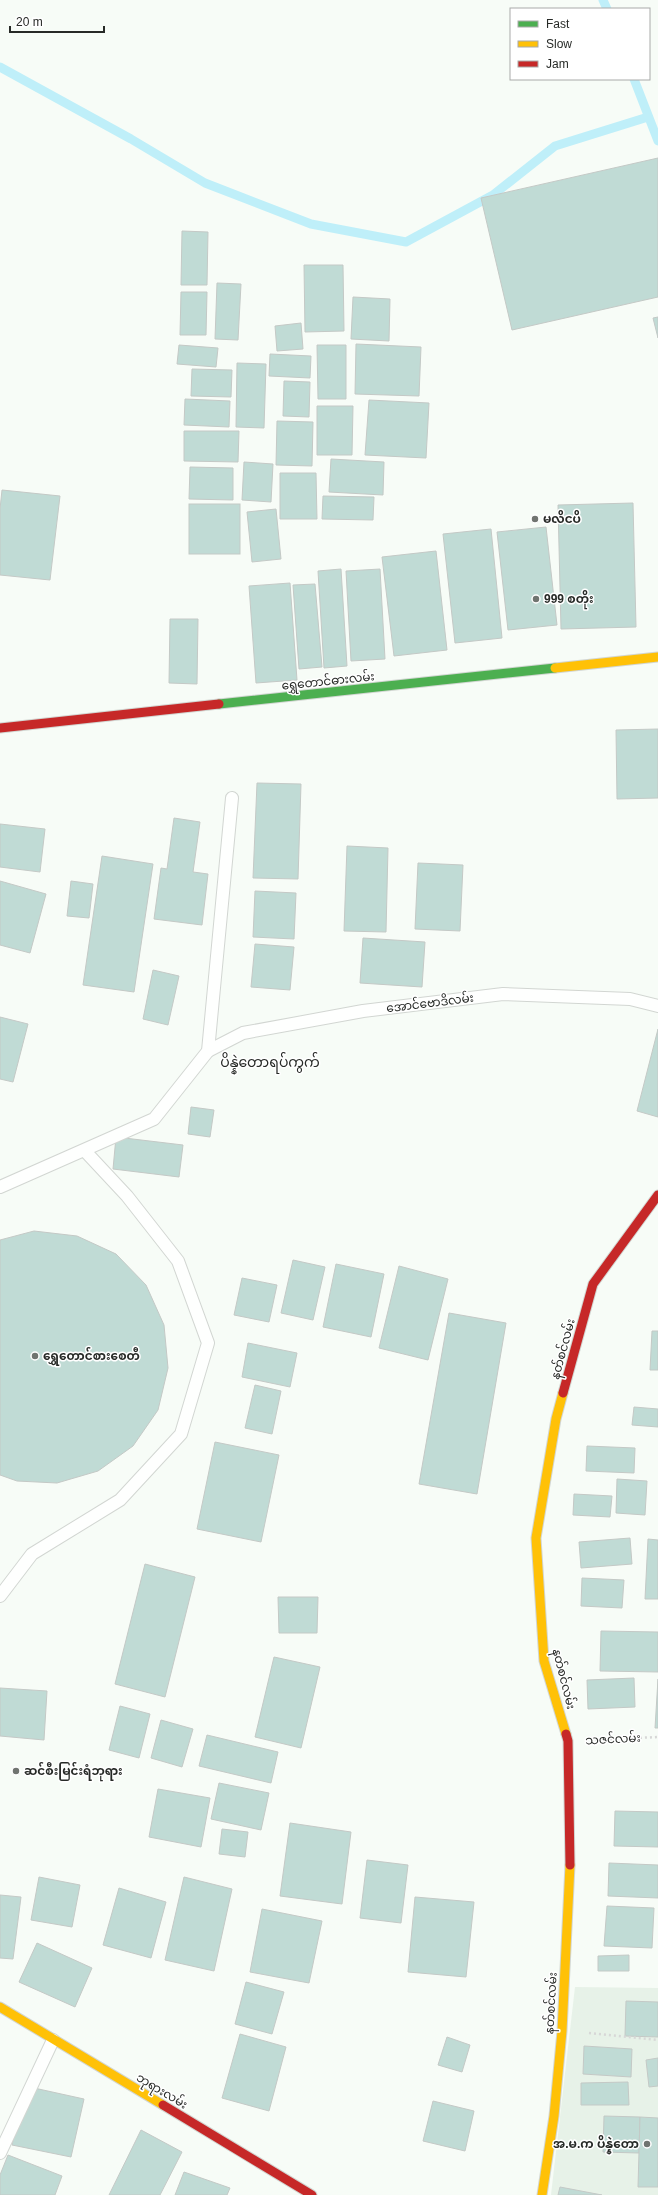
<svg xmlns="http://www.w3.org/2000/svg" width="658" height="2195" font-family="Arial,'Noto Sans Myanmar',sans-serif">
<rect width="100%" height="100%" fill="#f7fcf7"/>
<path fill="#e7f2e8" d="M575 1987 658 1988V2195H551Z"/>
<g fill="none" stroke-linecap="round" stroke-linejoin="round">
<g stroke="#bfeff9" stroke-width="9">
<path d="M603 0 607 9"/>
<path d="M0 67 131 139 205 183 311 224 406 242 493 195 555 146 648 117"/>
<path d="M634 79 658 141"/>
</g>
</g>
<g fill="#c0dbd5" stroke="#c4c9c6">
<path d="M658 158V297L512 330 481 198Z"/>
<path d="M182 231 208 232 207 285H181Z"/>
<path d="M304 265H343L344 331 305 332Z"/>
<path d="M217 283 241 284 238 340 215 339Z"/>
<path d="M181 292H207L206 335H180Z"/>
<path d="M353 297 390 299 389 341 351 339Z"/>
<path d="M658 317V338L653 318Z"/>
<path d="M301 323 303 349 277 351 275 326Z"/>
<path d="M356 344 421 347 419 396 355 394Z"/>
<path d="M179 345 218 348 216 367 177 364Z"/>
<path d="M317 345H346V399H318Z"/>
<path d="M270 354 311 356 310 378 269 376Z"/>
<path d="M237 363 266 364 264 428 236 427Z"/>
<path d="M192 369 232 370 231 397 191 396Z"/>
<path d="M284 381 310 382 309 417 283 416Z"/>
<path d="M185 399 230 401 229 427 184 425Z"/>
<path d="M369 400 429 403 426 458 365 455Z"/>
<path d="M317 406H353L352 455H317Z"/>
<path d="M277 421 313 422 312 466 276 465Z"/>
<path d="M184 431H239L238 462 184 461Z"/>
<path d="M331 459 384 462 383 495 329 492Z"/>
<path d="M244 462 273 464 271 502 242 500Z"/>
<path d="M190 467 233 468V500L189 499Z"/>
<path d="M280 473H316L317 519H280Z"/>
<path d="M2 490 60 496 50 580 0 575V509Z"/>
<path d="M323 496 374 497 373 520 322 519Z"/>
<path d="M633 503 636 627 561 629 558 505Z"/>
<rect x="189" y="504" width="51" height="50"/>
<path d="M276 509 281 559 252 562 247 512Z"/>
<path d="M546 527 557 625 508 630 497 532Z"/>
<path d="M491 529 502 638 455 643 443 534Z"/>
<path d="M436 551 447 650 394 656 382 557Z"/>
<path d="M341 569 347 666 324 668 318 571Z"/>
<path d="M380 569 385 659 351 661 346 571Z"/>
<path d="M290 583 297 680 256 683 249 586Z"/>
<path d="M315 584 322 667 299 669 293 585Z"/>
<path d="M170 619H198L197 684 169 683Z"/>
<path d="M658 729V798L617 799 616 730Z"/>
<path d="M257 783 301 784 298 879 253 878Z"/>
<path d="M174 818 200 822 193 872 208 874 202 925 154 919 161 868 167 869Z"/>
<path d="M0 824 45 829 40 872 0 867Z"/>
<path d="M347 846 388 848 386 932 344 931Z"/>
<path d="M102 856 153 864 134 992 83 985Z"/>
<path d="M418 863 463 865 460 931 415 929Z"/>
<path d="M0 881 46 894 30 953 0 945Z"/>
<path d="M71 881 93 884 89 918 67 916Z"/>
<path d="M255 891 296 893 294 939 253 937Z"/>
<path d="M363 938 425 942 422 987 360 983Z"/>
<path d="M255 944 294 947 290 990 251 987Z"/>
<path d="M153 970 179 976 168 1025 143 1019Z"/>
<path d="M0 1017 28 1024 13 1082 0 1079Z"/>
<path d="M658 1029V1117L637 1111Z"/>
<path d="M191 1107 214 1110 210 1137 188 1134Z"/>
<path d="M116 1137 183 1145 179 1177 113 1169Z"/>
<path d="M34 1231 77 1236 116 1254 146 1285 164 1325 168 1368 158 1410 133 1446 98 1471 57 1483 17 1481 0 1475V1240Z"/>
<path d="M293 1260 325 1267 313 1320 281 1313Z"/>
<path d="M336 1264 384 1274 371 1337 323 1327Z"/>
<path d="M399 1266 448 1279 428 1360 379 1348Z"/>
<path d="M242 1278 277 1285 269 1322 234 1315Z"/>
<path d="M449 1313 506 1323 477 1494 419 1484Z"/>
<path d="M652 1331H658V1370H650Z"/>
<path d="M248 1343 297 1353 290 1387 242 1377Z"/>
<path d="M255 1385 281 1391 272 1434 245 1428Z"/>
<path d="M634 1407 658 1409V1427L632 1425Z"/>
<path d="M215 1442 279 1455 261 1542 197 1529Z"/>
<path d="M587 1446 635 1448 634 1473 586 1471Z"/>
<path d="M617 1479 647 1481 645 1515 616 1513Z"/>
<path d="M574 1494 612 1496 610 1517 573 1515Z"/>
<path d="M630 1538 632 1564 581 1568 579 1542Z"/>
<path d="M648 1539 658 1540V1599H645Z"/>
<path d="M145 1564 195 1577 165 1697 115 1684Z"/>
<path d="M582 1578 624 1580 622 1608 581 1606Z"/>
<path d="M278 1597H318L317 1633H279Z"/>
<path d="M601 1631 658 1632V1672L600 1671Z"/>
<path d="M274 1657 320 1667 301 1748 255 1737Z"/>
<path d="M634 1678 635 1707 588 1709 587 1680Z"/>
<path d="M658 1679V1728H655Z"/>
<path d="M0 1688 47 1691 44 1740 0 1736Z"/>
<path d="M120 1706 150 1714 139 1758 109 1750Z"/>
<path d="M161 1720 193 1729 182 1767 151 1758Z"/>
<path d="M207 1735 278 1752 271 1783 199 1766Z"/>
<path d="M219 1783 269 1793 261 1830 211 1819Z"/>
<path d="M158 1789 210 1798 201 1847 149 1837Z"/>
<path d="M615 1811 658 1812V1847L614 1846Z"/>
<path d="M290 1823 351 1832 342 1904 280 1896Z"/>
<path d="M222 1829 248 1832 245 1857 219 1854Z"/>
<path d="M367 1860 408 1865 401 1923 360 1918Z"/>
<path d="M609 1863 658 1865V1898L608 1896Z"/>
<path d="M39 1877 80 1885 72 1927 31 1920Z"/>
<path d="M184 1877 232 1889 214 1971 165 1960Z"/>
<path d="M119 1888 166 1902 151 1958 103 1945Z"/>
<path d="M0 1895 21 1897 13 1959 0 1958Z"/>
<path d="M415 1897 474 1902 466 1977 408 1972Z"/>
<path d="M607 1906 654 1908 652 1948 604 1946Z"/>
<path d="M262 1909 322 1921 309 1983 250 1972Z"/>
<path d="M37 1943 92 1968 75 2007 19 1982Z"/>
<path d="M629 1955V1971H598V1956Z"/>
<path d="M246 1982 284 1992 272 2034 235 2024Z"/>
<path d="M626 2001 658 2002V2037L625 2036Z"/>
<path d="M240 2034 286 2047 269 2111 222 2098Z"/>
<path d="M447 2037 470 2045 462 2072 438 2065Z"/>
<path d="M584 2046 632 2049 631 2077 583 2074Z"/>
<path d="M658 2058V2086L649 2087 646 2060Z"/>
<path d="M628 2082 629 2105H581V2083Z"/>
<path d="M25 2086 84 2099 71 2157 12 2145Z"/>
<path d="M433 2101 474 2111 465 2151 423 2141Z"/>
<path d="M604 2116 640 2117 639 2153 603 2152Z"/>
<path d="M640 2117 658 2118V2187H638Z"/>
<path d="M141 2130 182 2152 160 2195H109Z"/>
<path d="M8 2155 62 2176 55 2195H0V2175Z"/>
<path d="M184 2172 230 2188 227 2195H175Z"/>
<path d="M560 2187 602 2195H558Z"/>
</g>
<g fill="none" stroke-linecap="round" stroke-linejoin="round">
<defs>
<g id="lane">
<path d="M208 1051 243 1033 363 1011 503 994 630 999 658 1006"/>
<path d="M0 1187 154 1119 208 1051 232 798"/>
<path d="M0 1596 32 1554 120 1500 181 1434 208 1343 178 1261 127 1196 85 1151"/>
<path d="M0 2153 53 2040"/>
</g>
<path id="fast" d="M219 704 555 668"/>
<g id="slow">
<path d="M555 668 658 657"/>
<path d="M563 1393 556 1419 536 1538 544 1661 566 1734"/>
<path d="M0 2007 163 2105"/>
<path d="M542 2195 554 2116 562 2031 570 1865"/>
</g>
<g id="jam">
<path d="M0 728 219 704"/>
<path d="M563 1393 593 1284 658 1195"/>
<path d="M566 1734 568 1741 570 1865"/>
<path d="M163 2105 312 2195"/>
</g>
</defs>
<use href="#lane" stroke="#d2d6d2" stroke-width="14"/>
<use href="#fast" stroke="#d2d6d2" stroke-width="11"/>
<use href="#slow" stroke="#d2d6d2" stroke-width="11"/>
<use href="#jam" stroke="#d2d6d2" stroke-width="11"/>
<g stroke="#d7d7d7" stroke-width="2.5" stroke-dasharray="2 3" stroke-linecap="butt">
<path d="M595 1740 658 1737"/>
<path d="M589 2033 658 2040"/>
</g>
<use href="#lane" stroke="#fefffe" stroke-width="12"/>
<use href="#fast" stroke="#4caf50" stroke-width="9"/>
<use href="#slow" stroke="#ffc107" stroke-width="9"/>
<use href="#jam" stroke="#c62828" stroke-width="9"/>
</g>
<g fill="#707470" stroke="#fff" stroke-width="1.5">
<circle cx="535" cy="519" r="4"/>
<circle cx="536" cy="599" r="4"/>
<circle cx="35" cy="1356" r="4"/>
<circle cx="16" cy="1771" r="4"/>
<circle cx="647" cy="2144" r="4"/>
</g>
<g text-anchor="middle" stroke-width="3" stroke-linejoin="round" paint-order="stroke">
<g font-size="12" font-weight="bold" fill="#272a27" stroke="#fff" text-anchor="start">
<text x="543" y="523">မလိငပိ</text>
<text x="544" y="603">999 စတိုး</text>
<text x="43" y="1360">ရွှေတောင်စားစေတီ</text>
<text x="24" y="1775">ဆင်စီးမြင်းရံဘုရား</text>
<text x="639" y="2148" text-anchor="end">အ.မ.က ပိန္နဲတော</text>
</g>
<g font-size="12" fill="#272a27" stroke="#fff">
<text transform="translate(328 681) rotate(-6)" y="4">ရွှေတောင်ဓားလမ်း</text>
<text transform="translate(430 1003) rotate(-7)" y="4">အောင်ဗောဒိလမ်း</text>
<text transform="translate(563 1349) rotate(-75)" y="4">နတ်စင်လမ်း</text>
<text transform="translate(564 1679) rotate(76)" y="4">နတ်စင်လမ်း</text>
<text transform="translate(613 1739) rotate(-3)" y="4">သဇင်လမ်း</text>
<text transform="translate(551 2003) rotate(-87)" y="4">နတ်စင်လမ်း</text>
<text transform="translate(162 2091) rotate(31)" y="4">ဘုရားလမ်း</text>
</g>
<g font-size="14" fill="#272a27" stroke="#fff">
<text x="270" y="1067">ပိန္နဲတောရပ်ကွက်</text>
</g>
</g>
<rect x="510" y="8" width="140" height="72" fill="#ffffff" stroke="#a9aaa9"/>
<rect x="518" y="21" width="20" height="6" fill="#4caf50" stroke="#a9aaa9"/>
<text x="546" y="28" font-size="12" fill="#272a27">Fast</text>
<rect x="518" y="41" width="20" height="6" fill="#ffc107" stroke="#a9aaa9"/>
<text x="546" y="48" font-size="12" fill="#272a27">Slow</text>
<rect x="518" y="61" width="20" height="6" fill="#c62828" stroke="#a9aaa9"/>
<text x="546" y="68" font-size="12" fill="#272a27">Jam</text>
<path d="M10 26v6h94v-6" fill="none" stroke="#272a27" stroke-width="2"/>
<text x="16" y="26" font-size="12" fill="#272a27" stroke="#ffffff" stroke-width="3" paint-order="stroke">20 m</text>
</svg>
